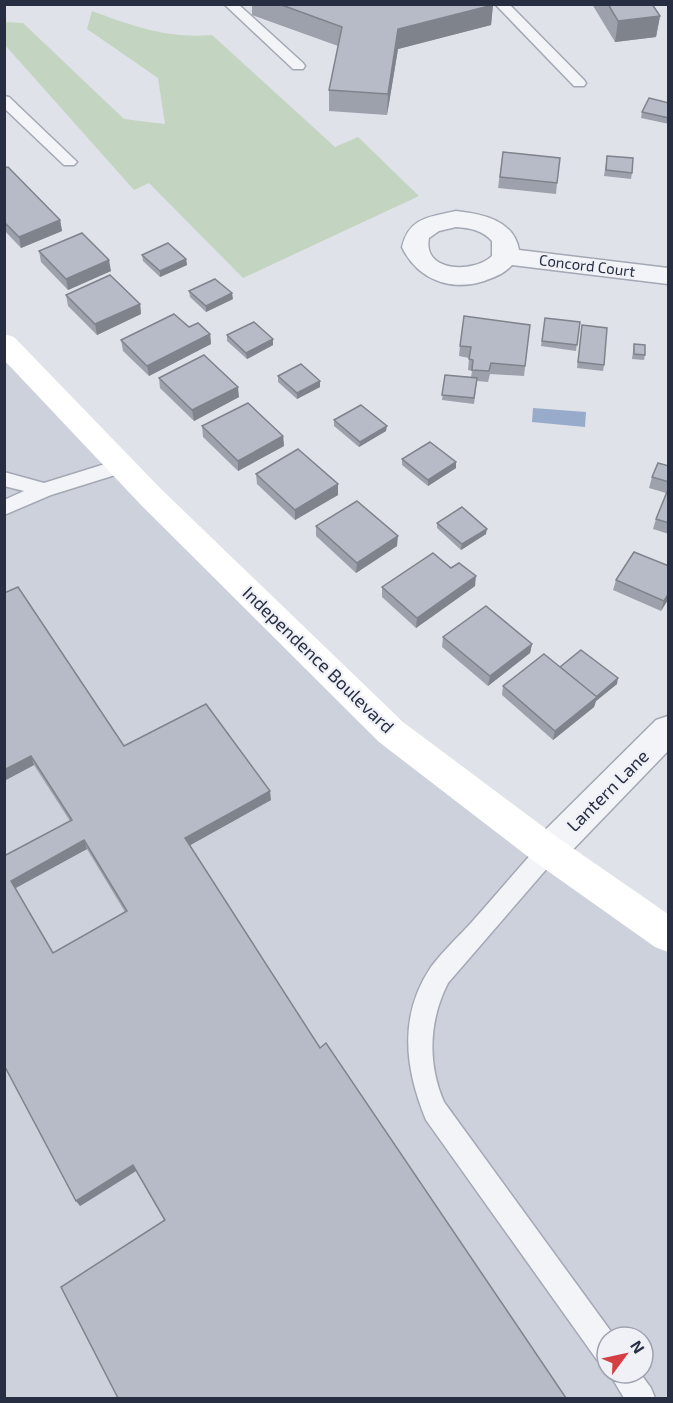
<svg xmlns="http://www.w3.org/2000/svg" width="673" height="1403" font-family="'Exo 2',sans-serif">
<rect width="100%" height="100%" fill="#dfe2e9"/>
<path fill="#cdd1dc" fill-rule="evenodd" d="M4 343 152 498 548 851 668 935V1398H5ZM607 1337H643V1373H607Z"/>
<path fill="#c3d4c0" d="M92 11C132 26 169 39 212 35L335 147 358 137 419 196 243 278 149 183 134 190 5 45V22L23 23 124 119 165 124 158 78 87 29Z"/>
<path fill="#98abcb" d="M533 408 586 412 585 427 532 422Z"/>
<g fill="none" stroke-linecap="round" stroke-linejoin="round">
<defs>
<g id="lane">
<path d="M224 4H238L303 63 305 66 303 69H293Z"/>
<path d="M495 4H509L584 80 586 83 584 86H574Z"/>
<path d="M4 96 9 97 74 159 77 162 74 165H64L4 108Z"/>
<path d="M121 459 128 461 130 466 128 471 51 495 4 515V500L24 491 4 486V472L44 483Z"/>
<path d="M548 841 556 844 559 851 556 858 448 983C429 1020 427 1063 444 1102L615 1337H607V1364L597 1360 426 1120C405 1069 398 1016 431 967 442 952 458 937 471 923 494 897 517 870 540 844Z"/>
<path d="M609 1373H640L651 1388 655 1398H624Z"/>
</g>
<g id="street">
<path d="M456 211C482 214 514 220 519 250L668 268V284L512 265C504 274 495 277 484 281 450 292 417 279 402 247 409 217 430 217 456 211ZM456 227C470 228 482 230 492 241V256C473 274 422 272 429 238L439 231Z"/>
<path d="M668 716V751L561 862 548 867 535 862 530 851 535 840 656 720Z"/>
</g>
</defs>
<use href="#lane" stroke="#a4a8b4" stroke-width="3"/>
<use href="#street" stroke="#a4a8b4" stroke-width="3"/>
<use href="#lane" fill="#f2f4f7" fill-rule="evenodd"/>
<use href="#street" fill="#f2f4f7" fill-rule="evenodd"/>
<path fill="#fff" fill-rule="evenodd" d="M4 334 14 337 162 490 403 722 561 840 668 914V952L655 947 535 862 379 742 142 506 4 360Z"/>
</g>
<g fill="#9da1ab" fill-rule="evenodd">
<path d="M252 4H493L491 25 398 49 387 115 329 111V90L338 46 252 15Z"/>
<path d="M592 4H652L660 16 656 37 615 42Z"/>
<path d="M669 103V124L641 118 642 112Z"/>
<path d="M503 152 557 183 556 194 498 188Z"/>
<path d="M607 156 632 173 631 179 604 176Z"/>
<path d="M4 168 60 220 62 231 21 248 4 230Z"/>
<path d="M39 251 111 271 68 290 41 262Z"/>
<path d="M142 255 186 259 187 265 160 277 143 261Z"/>
<path d="M189 291 233 299 206 312 190 297Z"/>
<path d="M66 295 140 304 141 314 97 335 68 306Z"/>
<path d="M545 318 580 322 576 351 541 346Z"/>
<path d="M530 325 524 376 490 374 488 382 477 381 474 404 442 400 445 375 471 377 472 371 468 370 469 358 459 356 460 346Z"/>
<path d="M582 325 604 365 603 371 577 368Z"/>
<path d="M189 327 210 334 211 344 149 376 123 351 121 340Z"/>
<path d="M227 335 273 345 247 359 227 341Z"/>
<path d="M634 344 645 355 644 360 632 359Z"/>
<path d="M278 376 320 381V387L297 399 278 382Z"/>
<path d="M159 378 239 397 194 421 160 388Z"/>
<path d="M334 420 386 431 359 447 334 426Z"/>
<path d="M202 426 283 436 284 446 238 471 203 437Z"/>
<path d="M402 459 456 462V468L428 486 402 465Z"/>
<path d="M669 466V534L653 529 656 519 666 493 649 488 652 477Z"/>
<path d="M256 474 338 484V495L295 520 257 484Z"/>
<path d="M437 523 486 534 461 550 437 528Z"/>
<path d="M316 526 397 546 356 573 316 536Z"/>
<path d="M669 566V598L661 611 613 590 616 580Z"/>
<path d="M475 586 416 628 382 597V587Z"/>
<path d="M4 593 124 746 271 800 190 845 320 1048 164 1220 136 1171 80 1206 4 856 70 821 34 765 4 781ZM87 849 125 912 53 953 15 888Z"/>
<path d="M443 637 532 644 530 653 488 686 442 647Z"/>
<path d="M560 667 617 684 596 701 594 707 553 740 502 695 503 686Z"/>
</g>
<g fill="#7f838b">
<path d="M493 5 491 25 398 49 387 115 388 94 398 29Z"/>
<path d="M660 16 656 37 615 42 618 21Z"/>
<path d="M60 220 62 231 21 248 19 237Z"/>
<path d="M186 259 187 265 160 277V271Z"/>
<path d="M109 260 111 271 68 290 66 279Z"/>
<path d="M232 293 233 299 206 312V306Z"/>
<path d="M140 304 141 314 97 335 95 324Z"/>
<path d="M210 334 211 344 149 376 147 366Z"/>
<path d="M273 339V345L247 359 246 353Z"/>
<path d="M320 381V387L297 399V393Z"/>
<path d="M238 387 239 397 194 421 192 410Z"/>
<path d="M387 426 386 431 359 447 360 442Z"/>
<path d="M283 436 284 446 238 471V461Z"/>
<path d="M456 462V468L428 486V480Z"/>
<path d="M338 484V495L295 520V510Z"/>
<path d="M487 529 486 534 461 550 462 544Z"/>
<path d="M398 536 397 546 356 573 357 563Z"/>
<path d="M476 576 475 586 416 628 417 618Z"/>
<path d="M669 593V598L661 611 664 601Z"/>
<path d="M532 644 530 653 488 686 490 676Z"/>
<path d="M618 678 617 684 596 701 594 707 553 740 555 731Z"/>
<path d="M31 756 34 765 4 781V770Z"/>
<path d="M270 791 271 800 187 847 185 838Z"/>
<path d="M84 840 87 849 14 889 11 881Z"/>
<path d="M133 1165 136 1171 80 1206 76 1201Z"/>
</g>
<g fill="#b6bbc7" stroke="#7f838b" stroke-width="1.5" fill-rule="evenodd">
<path d="M279 4H493V5L398 29 388 94 329 90 342 27Z"/>
<path d="M608 4H652L660 16 618 21Z"/>
<path d="M649 98 669 103V118L642 112Z"/>
<path d="M503 152 560 158 557 183 500 177Z"/>
<path d="M607 156 633 158 632 173 606 170Z"/>
<path d="M8 167 60 220 19 237 4 222V168Z"/>
<path d="M82 233 109 260 66 279 39 251Z"/>
<path d="M168 243 186 259 160 271 142 255Z"/>
<path d="M110 275 140 304 95 324 66 295Z"/>
<path d="M215 279 232 293 206 306 189 291Z"/>
<path d="M174 314 189 327 198 323 210 334 147 366 121 340Z"/>
<path d="M464 316 530 325 525 366 491 363 489 371 472 370 473 360 469 359 471 347 460 346Z"/>
<path d="M545 318 580 322 577 345 542 341Z"/>
<path d="M254 322 273 339 246 353 227 335Z"/>
<path d="M582 325 607 328 604 365 578 362Z"/>
<path d="M634 344 645 345V355L634 354Z"/>
<path d="M204 355 238 387 192 410 159 378Z"/>
<path d="M301 364 320 381 297 393 278 376Z"/>
<path d="M445 375 477 378 474 398 442 395Z"/>
<path d="M248 403 283 436 238 461 202 426Z"/>
<path d="M361 405 387 426 360 442 334 420Z"/>
<path d="M430 442 456 462 428 480 402 459Z"/>
<path d="M298 449 338 484 295 510 256 474Z"/>
<path d="M658 463 669 466V482L652 477Z"/>
<path d="M669 487V523L656 519Z"/>
<path d="M357 501 398 536 357 563 316 526Z"/>
<path d="M462 507 487 529 462 544 437 523Z"/>
<path d="M634 552 669 566V593L664 601 616 580Z"/>
<path d="M433 553 451 568 459 563 476 576 417 618 382 587Z"/>
<path d="M18 587 124 746 206 704 270 791 185 838 320 1048 326 1043 566 1398H118L61 1287 165 1220 133 1165 76 1201 4 1065V856L72 820 31 756 4 770V593ZM84 840 127 911 53 953 11 881Z"/>
<path d="M486 606 532 644 490 676 443 637Z"/>
<path d="M581 650 618 678 596 697 560 667Z"/>
<path d="M544 654 597 697 555 731 503 686Z"/>
</g>
<g text-anchor="middle" stroke-width="4.5" stroke-linejoin="round" paint-order="stroke">
<g font-size="15" fill="#272e42" stroke="#eff1f7">
<text transform="translate(587 266) rotate(7)" y="5">Concord Court</text>
</g>
<g font-size="18" fill="#272e42" stroke="#eff1f7">
<text transform="translate(318 660) rotate(44)" y="6">Independence Boulevard</text>
<text transform="translate(608 791) rotate(-45)" y="6">Lantern Lane</text>
</g>
</g>
<rect width="673" height="1403" fill="none" stroke="#272e42" stroke-width="12"/>
<g transform="translate(625 1355) rotate(57)"><circle r="28" fill="#eff1f7" stroke="#9fa3af" stroke-width="1.5"/>
<path d="M0-4.5L10 22L0 15L-10 22Z" fill="#d53e43"/>
<text y="-9" font-size="16" font-weight="bold" text-anchor="middle" fill="#272e42">N</text>
</g>
</svg>
